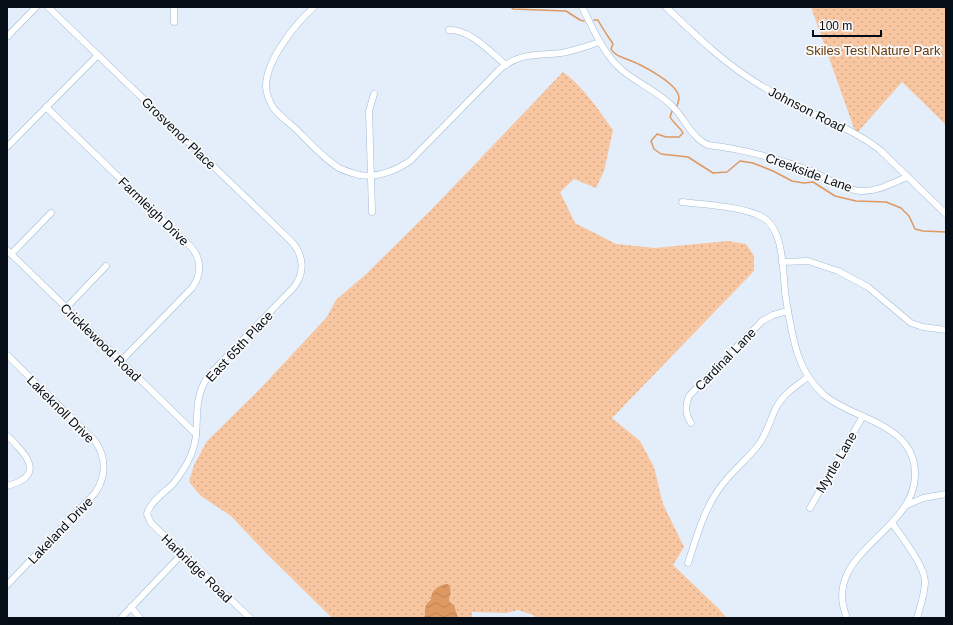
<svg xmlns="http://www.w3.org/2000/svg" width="953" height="625" font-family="Arial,sans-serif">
<defs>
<pattern id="grass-dots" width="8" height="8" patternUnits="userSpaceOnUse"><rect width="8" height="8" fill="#f8c6a0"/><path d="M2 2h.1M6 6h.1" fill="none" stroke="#d3a989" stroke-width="1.8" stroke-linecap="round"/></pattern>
<pattern id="water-waves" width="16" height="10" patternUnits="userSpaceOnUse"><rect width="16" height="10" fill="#de9861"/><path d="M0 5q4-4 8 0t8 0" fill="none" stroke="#bd8254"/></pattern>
</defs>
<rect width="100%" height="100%" fill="#e3eefa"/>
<g fill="url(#grass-dots)">
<path d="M811 7H946V125L902 82 856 134Z"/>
<path d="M563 72C584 87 598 110 613 130L604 171 596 188 574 179 560 192 575 223 616 244 655 248 728 241 746 244 754 256V271L612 418 640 441 654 467 663 504 684 547 673 565 718 608 727 618H536L533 615 518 610 506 613 472 612V618H332L266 553 231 516 201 496 189 482 194 465 207 441 258 391 327 317 336 300 365 275 432 209Z"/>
</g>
<path fill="url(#water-waves)" d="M445 584H448C453 590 449 596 449 602L454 605 458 618H423L425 616C425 608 424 605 431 600 431 590 437 587 445 584Z"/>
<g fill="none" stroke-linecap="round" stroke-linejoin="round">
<g stroke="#de9861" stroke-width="1.5">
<path d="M511 7 513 9 566 11 580 20 584 21"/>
<path d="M594 20H598C602 28 608 36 613 44L611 49C615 56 622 57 629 60 642 65 677 83 679 97 679 100 678 103 677 106"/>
<path d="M672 111 670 117C674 124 679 126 683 133L679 137H666L657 134 651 141 654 149 661 154 688 157 713 173 727 172 740 161 753 163 773 171 792 181 804 183 813 182 835 196 856 201 886 202 901 208 909 216 915 229 923 231 946 232"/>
</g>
<defs>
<g id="minor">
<path d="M48 7 292 242C304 256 305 273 294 287L209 375C189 403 203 427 191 455 187 465 180 475 173 484 165 492 150 502 147 514L151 523 250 618"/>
<path d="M174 7V22"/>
<path d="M314 7C296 23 266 60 266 86 266 93 269 100 272 106 278 115 288 122 296 129 309 142 323 158 339 168 345 171 352 173 359 175 378 178 395 171 410 161L499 70C519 52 537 56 561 53 574 51 587 46 600 42"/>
<path d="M582 7C594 30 603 54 623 71 639 84 659 92 673 107 685 119 692 138 708 145 742 149 776 158 809 170 826 177 842 189 860 191 877 192 892 183 907 177"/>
<path d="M666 7C697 37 727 66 765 88 778 95 791 103 805 110 831 122 857 132 880 150L946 214"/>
<path d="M449 30C470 29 490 52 506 65"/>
<path d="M7 37 36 7"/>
<path d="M46 107 190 246C202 258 202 274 192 288L121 361"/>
<path d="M7 147 98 55"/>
<path d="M682 202C706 205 742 206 762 217 786 230 782 276 786 299 789 317 792 337 798 355 803 370 812 384 824 395 855 421 917 423 915 477 912 534 820 554 847 618"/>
<path d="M372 212 369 111 374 94"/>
<path d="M7 250 196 434"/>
<path d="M11 254 51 213"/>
<path d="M782 262 808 261 838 271 868 287 911 323 923 327 946 330"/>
<path d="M66 308 106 266"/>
<path d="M7 355 95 441C107 458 106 477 95 493L7 585"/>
<path d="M691 423C685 414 685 406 689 396L762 321 773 315 788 311"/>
<path d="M7 436C11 439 15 443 18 447 37 467 33 479 7 486"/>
<path d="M907 505 923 498 946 494"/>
<path d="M810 508 863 416"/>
<path d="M892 523C901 536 925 566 925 582 925 593 920 607 917 618"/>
<path d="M688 563C697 536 704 508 722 485 733 470 748 459 759 444 767 433 770 420 776 408 783 394 796 386 808 377"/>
<path d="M131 607 140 618"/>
<path d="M121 618 182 554"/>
</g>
</defs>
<use href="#minor" stroke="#a0bbd7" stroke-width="7"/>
<use href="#minor" stroke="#fff" stroke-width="6"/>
</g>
<g text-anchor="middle" stroke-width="3.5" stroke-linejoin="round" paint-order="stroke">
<g font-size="13" fill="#67390e" stroke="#fafafa">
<text x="873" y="55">Skiles Test Nature Park</text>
</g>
<g font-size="13" fill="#050d17" stroke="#fafafa">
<text transform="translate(807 109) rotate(27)" y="5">Johnson Road</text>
<text transform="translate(179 133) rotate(44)" y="5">Grosvenor Place</text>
<text transform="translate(809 172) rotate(20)" y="5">Creekside Lane</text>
<text transform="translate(154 211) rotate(44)" y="5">Farmleigh Drive</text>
<text transform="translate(101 342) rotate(44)" y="5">Cricklewood Road</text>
<text transform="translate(239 346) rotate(-47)" y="5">East 65th Place</text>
<text transform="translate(725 359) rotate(-46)" y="5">Cardinal Lane</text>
<text transform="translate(61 409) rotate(45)" y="5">Lakeknoll Drive</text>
<text transform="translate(836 462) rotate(-60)" y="5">Myrtle Lane</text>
<text transform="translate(60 530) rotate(-46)" y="5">Lakeland Drive</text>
<text transform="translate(197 568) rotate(44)" y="5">Harbridge Road</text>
</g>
</g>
<rect width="953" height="625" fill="none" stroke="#050d17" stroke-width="16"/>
<path d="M813 30v6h68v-6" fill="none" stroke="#050d17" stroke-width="2"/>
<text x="819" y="30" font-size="12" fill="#050d17" stroke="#fafafa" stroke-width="3" paint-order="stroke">100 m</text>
</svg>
